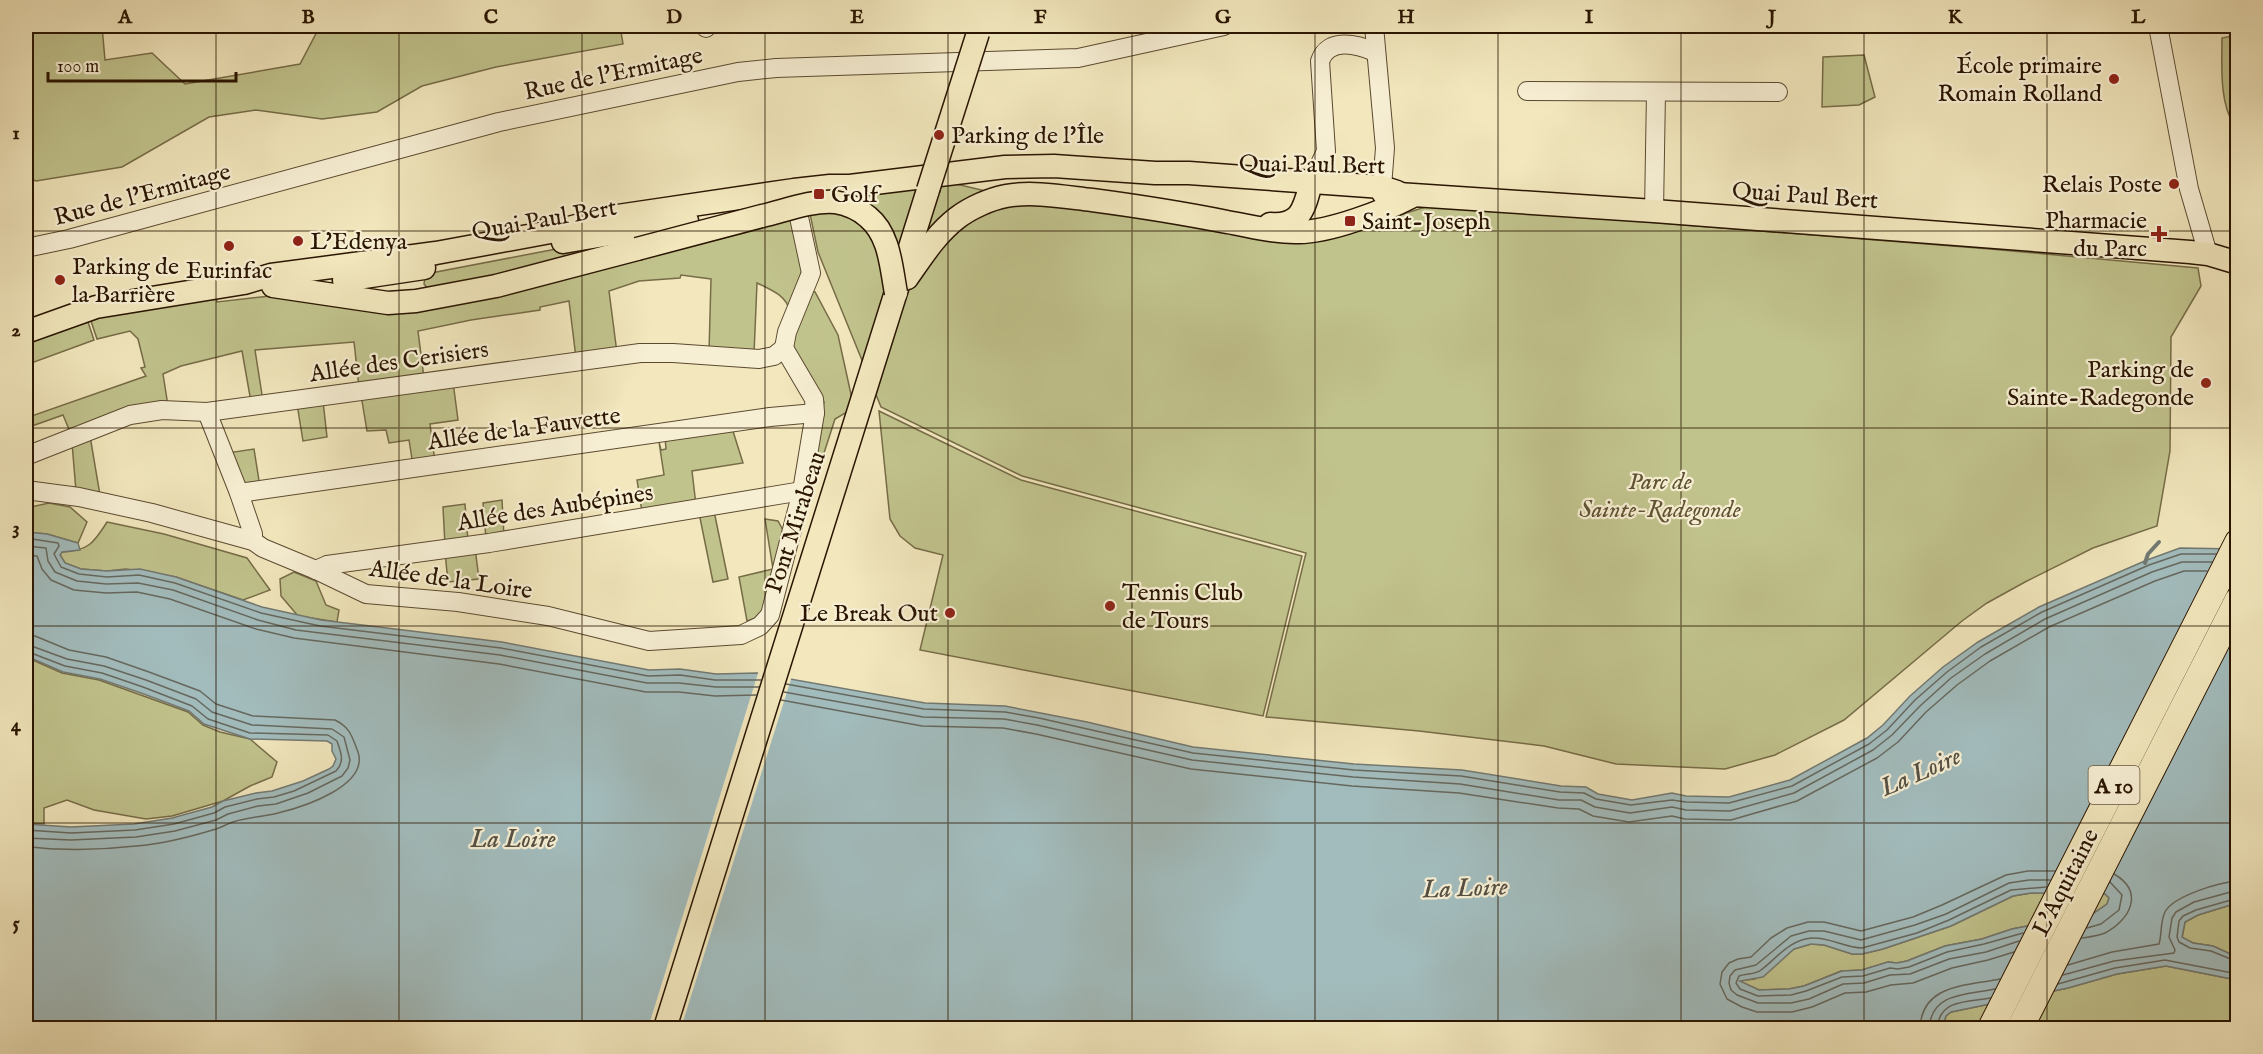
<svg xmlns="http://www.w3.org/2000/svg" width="2263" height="1054" font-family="'IM FELL English',serif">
<rect width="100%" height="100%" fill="#f2e7bd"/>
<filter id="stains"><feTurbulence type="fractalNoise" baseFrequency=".00333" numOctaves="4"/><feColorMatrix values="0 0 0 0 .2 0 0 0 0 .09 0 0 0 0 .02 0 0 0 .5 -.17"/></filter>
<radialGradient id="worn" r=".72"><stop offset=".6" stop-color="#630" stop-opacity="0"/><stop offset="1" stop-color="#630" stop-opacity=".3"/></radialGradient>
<g fill="#c1c38d" stroke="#766c47" stroke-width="1.5">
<path d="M26 26H102L105 60 152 53 185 84 300 64 320 26H620L623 44 496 67 422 86 377 112 322 119 256 110 209 117 122 167 36 181 26 177Z"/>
<path d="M2237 35 2238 125H2234C2219 101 2222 66 2222 38Z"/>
<path d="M1864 55 1875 97 1859 105 1822 107 1823 57Z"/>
<path d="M952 183 1032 202 1313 242 1432 205 1990 249 2198 268 2201 286 2171 337 2170 451 2157 526 2093 548 2025 582 1987 603 1962 621 1844 720 1775 755 1725 769 1616 764 1544 746 1419 731 1266 717 1306 553 1022 476 881 407 818 252 810 214 856 195Z"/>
<path d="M793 214 804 263 790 312C787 296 772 290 757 283L754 354 709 352 711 279 681 275 680 278 639 281 609 291 617 353 576 358 569 301 540 307V310L471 320 418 331 424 378 359 387 354 342 255 350 263 401 251 402 242 351 181 366 163 374 168 406 71 434 63 415 32 426 26 431V415L29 417 146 376 141 368 145 367 138 339 130 331 97 339 90 318 216 296 217 302 279 295 390 312 422 311 469 302Z"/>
<path d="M638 236 493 280 428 289 424 284 425 277 431 273 598 241Z"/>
<path d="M810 291 815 292 838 335 854 408 835 419 814 484 810 482 824 402 790 346Z"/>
<path d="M87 319 94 340 26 365V341Z"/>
<path d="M453 382 458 420 430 424 435 462 413 465 409 440 389 443 386 430 367 431 361 395Z"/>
<path d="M323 401 327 437 303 441 297 404Z"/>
<path d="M879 411 1021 480 1302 556 1263 716 920 650 943 555 915 548 900 536 890 519Z"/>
<path d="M732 428 743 463 692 471 696 505 642 512 637 480 664 475 659 442 661 450 666 449 665 437Z"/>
<path d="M90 436 100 495 76 491 72 443Z"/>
<path d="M254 449 260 487 245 490 227 453Z"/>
<path d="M502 500 504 536 486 539 483 503Z"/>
<path d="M49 503 70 507 87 522 78 543 47 534 26 532V508Z"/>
<path d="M465 504 468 541 445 545 443 507Z"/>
<path d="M714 511 728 579 713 582 699 513Z"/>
<path d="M765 519 778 521 784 532 761 616 747 621 739 577 773 569Z"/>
<path d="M107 522 164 534 247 558 270 590 243 600 176 577 126 569 107 571 81 569 65 563 60 555 62 552C88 551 94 543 107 522Z"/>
<path d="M475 548 479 579 448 582 445 552Z"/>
<path d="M294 572 316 581 326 605 339 610 337 622 298 616 281 596 280 579Z"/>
<path d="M26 657 62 673 99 680 188 712 203 725 220 732 250 739 277 762 272 777 250 786 223 801 172 816 146 819 94 810 67 800 44 808V824L26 823Z"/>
<path d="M2031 893 2105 894 2109 898 2107 904 2094 913 2012 929 1982 939 1945 946 1907 961 1897 963 1888 962 1862 970 1841 971 1804 986 1789 989 1759 990 1738 981 1755 979 1794 949 1811 944 1824 945 1852 954H1862L1883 949 1951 926 2013 896Z"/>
<path d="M2237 903V957L2213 946 2193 943 2182 938 2185 922 2198 915Z"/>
<path d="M2166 966 2237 980V1028H1942L1946 1016 1951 1012 2068 988 2117 974Z"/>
</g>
<path fill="#a2bcbd" stroke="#727972" stroke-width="1.5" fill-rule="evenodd" d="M26 532 47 534 78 543 80 550 62 552 60 555 65 563 81 569 107 571 140 569 176 577 262 607 321 620 502 642 649 670 680 669 716 674 757 673 925 703 1005 706 1087 722 1193 747 1354 764 1462 770 1561 786 1586 787 1598 794 1632 800 1672 793 1686 796 1729 797 1790 780 1867 738 1883 725 1910 696 1943 667 1978 642 2039 607 2147 560 2180 548 2237 549V903L2198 915 2185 922 2182 937 2193 943 2213 946 2237 957V980L2166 966 2117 974 2068 988 1951 1012 1946 1016 1942 1028H26V824L71 827 134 824 172 818 212 807 223 801 256 793 272 791 303 781 329 769 333 766 336 759 332 751V744L327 741 250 739 204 724 189 711 141 693 100 679 63 672 26 656ZM2031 893 2105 894 2109 898 2107 904 2094 913 2012 929 1982 939 1945 946 1907 961 1897 963 1888 962 1862 970 1842 971 1804 986 1789 989 1759 990 1740 981 1763 977 1794 949 1811 944 1824 945 1852 954H1862L1883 949 1951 926 2013 896Z"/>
<path fill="#f2e7bd" d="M759 670 792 676 681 1028H648Z"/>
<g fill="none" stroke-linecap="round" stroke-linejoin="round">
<g stroke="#66685f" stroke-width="1.5">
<path d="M26 538 58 543 59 546 54 554 61 567 79 574 107 577 139 575 175 583 261 613 320 626 501 648 648 676 680 675 715 680H761"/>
<path d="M26 546 46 548 48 561 55 572 77 581 106 584 138 583 173 590 258 620 296 630 500 655 647 683H679L716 687H759"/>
<path d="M26 555 37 556 42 569 51 580 74 590 106 593 137 592 170 599 256 629 294 638 499 664 646 692H679L715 696 756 695"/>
<path d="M26 634 35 636 69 650 106 657 149 672 200 691 216 704 253 716 335 720C351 728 352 737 358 752 369 786 303 807 278 813 263 817 248 817 233 822 227 824 222 827 216 829 190 837 163 844 136 846 110 849 83 850 57 849 47 849 36 847 26 847"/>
<path d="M26 644 67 659 104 666 146 680 196 699 212 712 252 725 332 729 344 737 350 760 348 768 342 776 308 793 276 804 258 806 228 814 216 820 175 831 136 837 71 840 26 838"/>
<path d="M26 651 65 666 102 673 143 687 192 706 208 719 250 733 328 735 337 741C341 752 345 762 336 771L294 791 274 797 257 799 225 807 214 813 174 824 135 830 71 833 26 830"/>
<path d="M786 684 924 709 1005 712 1039 718 1193 753 1354 770 1461 776 1560 792 1584 793 1596 799 1631 805 1672 800 1686 802 1729 803 1792 786 1869 744 1887 730 1915 700 1947 672 1981 647 2042 612 2149 565 2181 554H2216"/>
<path d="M784 692 923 717 1004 719 1037 725 1192 760 1353 777 1460 784 1559 800H1581L1595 807 1630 813 1672 807 1686 810 1730 811 1794 793 1873 750 1892 735 1920 706 1951 678 1985 654 2045 619 2152 572 2182 562H2212"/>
<path d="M781 700 922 726 1003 728 1036 734 1191 769 1352 786 1459 793 1558 808 1579 809 1593 816 1629 822 1672 816 1685 819 1731 820 1797 801 1877 758 1898 742 1926 712 1957 685 1990 661 2049 627 2155 581 2184 571H2207"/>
<path d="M2238 898 2196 910 2183 916 2179 921 2177 937 2179 942 2190 948 2211 951 2238 962"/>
<path d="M2087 928 2101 924 2119 910 2122 895 2110 882"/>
<path d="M2023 933 1984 944 1947 952 1909 967 1898 969 1890 968 1863 976 1842 977 1806 991 1791 995 1758 996 1740 989 1736 983 1739 976C1747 973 1755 975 1761 970 1778 957 1789 940 1812 938 1830 937 1845 948 1862 948L1917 933 1949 920 2011 890 2046 887"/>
<path d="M2082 938C2089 937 2098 936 2105 933 2130 920 2145 892 2114 874"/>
<path d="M2019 941 1986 952 1949 959 1910 974 1890 975 1864 983 1843 984 1809 999 1791 1003H1758L1737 995 1731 990 1729 983 1730 976 1735 970 1756 965 1791 936 1809 931H1824L1861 940 1915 925 1946 914 2009 883 2029 880H2050"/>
<path d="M2014 952 1988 960 1952 968 1913 983 1891 985 1866 992 1845 993 1812 1007 1792 1012H1757L1742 1007 1727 999 1720 984 1722 972 1729 963 1738 959 1751 957 1771 938 1787 928 1808 922H1824L1861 931 1913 917 1942 905 2006 875 2028 871H2055"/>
<path d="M2068 965 2112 952 2159 944C2162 935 2160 922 2165 912 2173 896 2220 882 2238 881"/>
<path d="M2063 975 2114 961 2174 953 2175 950 2169 937 2172 918 2176 912 2194 902 2238 890"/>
<path d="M2058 984 2115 968 2165 960 2238 974"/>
<path d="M1920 1028C1922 984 1966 986 2000 979"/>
<path d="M1929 1028C1932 992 1967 995 1995 989"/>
<path d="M1937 1028C1940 999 1967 1002 1991 998"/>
</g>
<path stroke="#727972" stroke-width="4" d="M2145 563 2148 554 2159 542"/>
<defs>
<g id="minor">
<path d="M706 26V28"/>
<path d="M1374 26 1385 148 1382 187"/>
<path d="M2158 26 2189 189 2208 254"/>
<path d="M1527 91 1778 92"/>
<path d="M1311 183 1326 151 1320 61C1328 37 1357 44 1375 52"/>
<path d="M1654 211 1656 92"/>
<path d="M26 248 69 239 499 122 738 72 776 68 1078 58 1224 26"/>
<path d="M207 412 239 493 253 534V541"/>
<path d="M26 456 130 415 162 410 207 412 640 353H673L759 359 774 356 784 348"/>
<path d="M26 490 79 497 152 513 253 541 263 548 316 570 366 594 458 602 548 616 649 641 741 635 760 626 770 615 802 491 815 413 814 399 784 348 787 332 811 273 794 194"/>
<path d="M239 493 770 417 815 413"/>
<path d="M316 570 327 565 489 543 802 491"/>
</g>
<g id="major">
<path d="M1383 193 1654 211 2190 252 2208 254 2238 263"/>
<path d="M1270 224C1301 226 1304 209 1311 183"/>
<path d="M563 242 687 221"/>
<path d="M907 278C922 257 936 234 957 218 970 208 990 199 1006 196 1033 191 1065 197 1092 200 1137 206 1182 213 1227 222 1251 226 1275 233 1299 232 1330 232 1384 211 1411 197"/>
<path d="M344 280 424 268"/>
<path d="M273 286 388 303 416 301 496 286 637 249"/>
<path d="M26 332 96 307 244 283 271 275 436 253 561 230 611 217 794 190 830 186H850L1005 167 1054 166 1155 173H1189L1382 187 1397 192"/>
<path d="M665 1028 928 190"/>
</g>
<g id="highway">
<path d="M1991 1028 2238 542"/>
<path d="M2020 1028 2238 600"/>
</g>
</defs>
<use href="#minor" stroke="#5c4a30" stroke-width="20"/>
<use href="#major" stroke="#2a1501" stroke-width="25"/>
<use href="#highway" stroke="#2a1501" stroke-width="28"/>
<use href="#minor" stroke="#f7efd4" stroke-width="18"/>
<use href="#major" stroke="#f2e7bd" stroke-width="22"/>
<use href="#highway" stroke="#f2e7bd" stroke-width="26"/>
<defs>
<g id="major-bridge">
<path d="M928 190 978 33"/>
<path d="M637 249C679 238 721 227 762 216 784 211 812 200 835 202 847 204 859 209 868 217 890 235 891 267 896 293"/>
</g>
</defs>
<use href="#major-bridge" stroke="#2a1501" stroke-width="25" stroke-linecap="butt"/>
<use href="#major-bridge" stroke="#f2e7bd" stroke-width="22"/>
</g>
<path fill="none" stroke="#2a1501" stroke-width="1.5" stroke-opacity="0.55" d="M216 26V1028M399 26V1028M582 26V1028M765 26V1028M948 26V1028M1132 26V1028M1315 26V1028M1498 26V1028M1681 26V1028M1864 26V1028M2047 26V1028M26 231H2238M26 428H2238M26 626H2238M26 823H2238"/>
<g fill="#8f2418" stroke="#f7efd4" stroke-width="2">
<circle cx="2114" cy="79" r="6"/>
<circle cx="939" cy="135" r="6"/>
<circle cx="2174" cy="184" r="6"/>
<rect x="813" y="188" width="12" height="12" rx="3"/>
<rect x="1344" y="215" width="12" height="12" rx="3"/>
<path d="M2156 225h6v6h6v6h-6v6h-6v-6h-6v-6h6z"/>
<circle cx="298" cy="241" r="6"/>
<circle cx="229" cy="246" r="6"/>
<circle cx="60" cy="280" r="6"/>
<circle cx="2206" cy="383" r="6"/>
<circle cx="1110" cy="606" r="6"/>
<circle cx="950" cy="613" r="6"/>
</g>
<g text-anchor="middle" stroke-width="4.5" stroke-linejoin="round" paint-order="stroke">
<rect fill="#f7efd4" stroke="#685640" stroke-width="1.5" x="2088.5" y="766" width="51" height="38" rx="4.5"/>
<g font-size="22" font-weight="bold" fill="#2a1501">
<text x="2114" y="793">A 10</text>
</g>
<g font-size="24" fill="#2a1501" stroke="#f7efd4" text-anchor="start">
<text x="2102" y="73" text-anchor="end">École primaire<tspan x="2102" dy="28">Romain Rolland</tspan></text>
<text x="951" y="143">Parking de l'Île</text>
<text x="2162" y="192" text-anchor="end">Relais Poste</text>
<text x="831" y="202">Golf</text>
<text x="2147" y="228" text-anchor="end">Pharmacie<tspan x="2147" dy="28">du Parc</tspan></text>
<text x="1362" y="229">Saint-Joseph</text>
<text x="310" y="249">L'Edenya</text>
<text x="72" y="274">Parking de<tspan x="72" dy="28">la Barrière</tspan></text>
<text x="229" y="278" text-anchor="middle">Eurinfac</text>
<text x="2194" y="377" text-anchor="end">Parking de<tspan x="2194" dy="28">Sainte-Radegonde</tspan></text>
<text x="1122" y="600">Tennis Club<tspan x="1122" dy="28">de Tours</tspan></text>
<text x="938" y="621" text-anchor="end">Le Break Out</text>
</g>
<g font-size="24" fill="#2a1501" stroke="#f7efd4">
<text transform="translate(613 73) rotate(-12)" y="8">Rue de l'Ermitage</text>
<text transform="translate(1312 164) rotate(1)" y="8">Quai Paul Bert</text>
<text transform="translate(142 194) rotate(-15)" y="8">Rue de l'Ermitage</text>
<text transform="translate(1805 195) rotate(4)" y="8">Quai Paul Bert</text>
<text transform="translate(544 219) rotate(-10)" y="8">Quai Paul Bert</text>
<text transform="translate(399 361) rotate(-8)" y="8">Allée des Cerisiers</text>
<text transform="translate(524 428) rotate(-8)" y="8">Allée de la Fauvette</text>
<text transform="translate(555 507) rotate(-9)" y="8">Allée des Aubépines</text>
<text transform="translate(795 522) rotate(-72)" y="8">Pont Mirabeau</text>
<text transform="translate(451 579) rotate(8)" y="8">Allée de la Loire</text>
<text transform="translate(2065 882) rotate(-63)" y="8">L'Aquitaine</text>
</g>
<g font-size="24" font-style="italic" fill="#5f5232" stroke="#f7efd4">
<text x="1660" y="489">Parc de<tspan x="1660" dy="28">Sainte-Radegonde</tspan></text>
</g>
<g font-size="26" font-style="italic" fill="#544f43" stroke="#f7efd4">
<text transform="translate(1920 771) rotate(-24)" y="9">La Loire</text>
<text x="513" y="847">La Loire</text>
<text transform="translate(1465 887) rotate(-2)" y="9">La Loire</text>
</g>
</g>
<rect width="2263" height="1054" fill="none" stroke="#f2e7bd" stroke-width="66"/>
<path d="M48 72v9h188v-9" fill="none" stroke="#2a1501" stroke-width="3"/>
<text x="57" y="72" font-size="18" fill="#2a1501" stroke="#f7efd4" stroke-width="4.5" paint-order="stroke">100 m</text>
<rect x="33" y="33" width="2197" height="988" fill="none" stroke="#2a1501" stroke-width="2"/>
<g font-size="20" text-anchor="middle" font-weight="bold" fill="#2a1501">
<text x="125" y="23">A</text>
<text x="308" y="23">B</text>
<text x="491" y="23">C</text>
<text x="674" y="23">D</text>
<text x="857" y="23">E</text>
<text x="1040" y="23">F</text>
<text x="1223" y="23">G</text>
<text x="1406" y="23">H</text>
<text x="1589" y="23">I</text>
<text x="1772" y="23">J</text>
<text x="1955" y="23">K</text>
<text x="2138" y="23">L</text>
<text x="16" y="139">1</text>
<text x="16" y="336">2</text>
<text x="16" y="534">3</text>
<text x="16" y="731">4</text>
<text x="16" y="929">5</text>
</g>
<rect width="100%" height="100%" filter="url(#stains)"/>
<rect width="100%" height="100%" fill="url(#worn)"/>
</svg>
